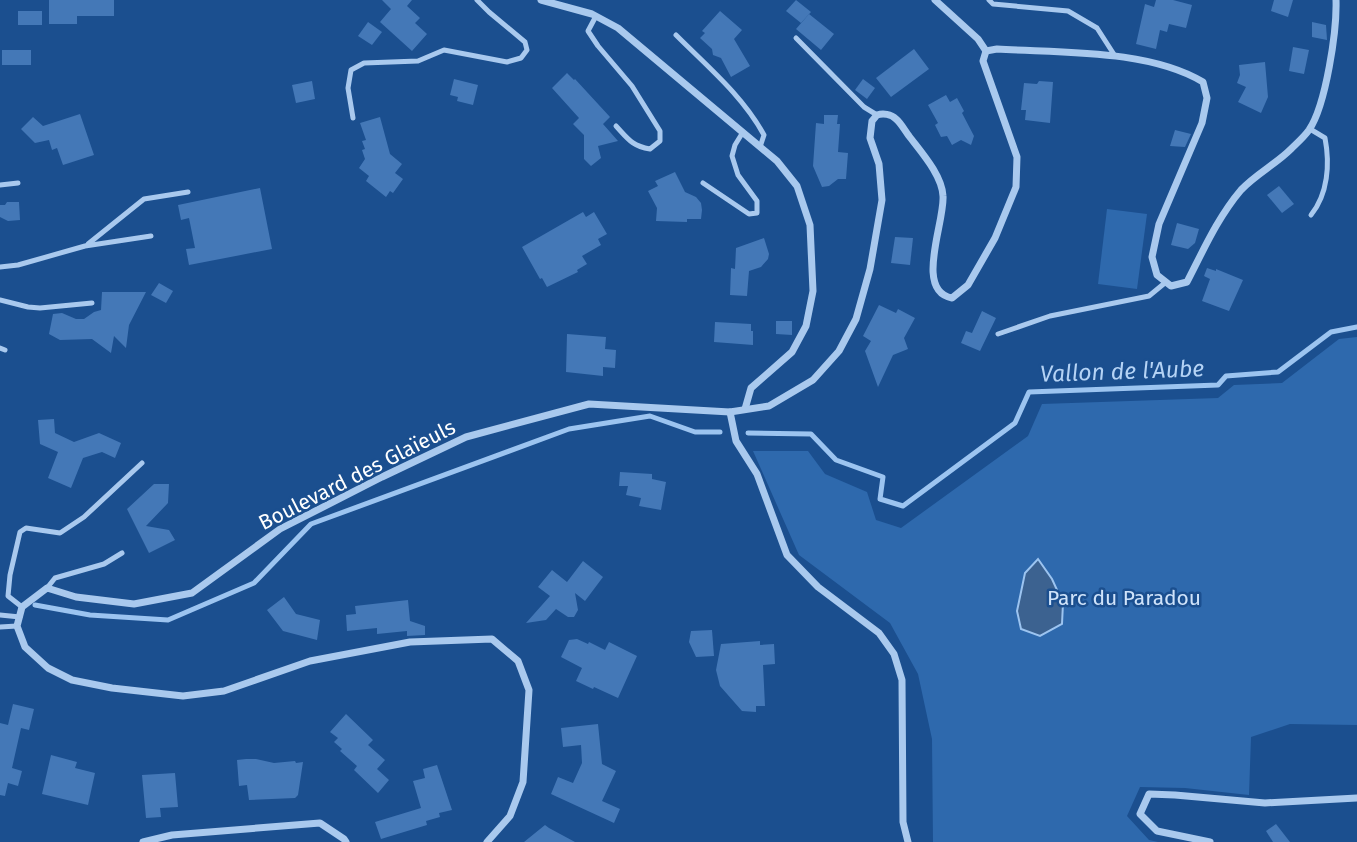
<svg xmlns="http://www.w3.org/2000/svg" width="1357" height="842" font-family="'Fira Sans',sans-serif">
<rect width="100%" height="100%" fill="#1b4f8f"/>
<g fill="#2e69ad">
<path d="M1107 209 1147 214 1137 289 1098 284Z"/>
<path d="M1357 337V725L1290 724 1251 737 1249 795 1185 788 1140 787 1127 816 1149 840 1158 842H933L932 739 918 674 890 623 799 555 753 451H808L825 474 867 492 876 520 901 528 1028 436 1042 404 1218 398 1234 385 1282 383 1339 339Z"/>
</g>
<path fill="#3c6290" stroke="#9cc4f0" stroke-width="2" d="M1038 559 1052 579 1063 603 1062 624 1040 636 1021 629 1017 611 1025 573Z"/>
<g fill="none" stroke-linecap="round" stroke-linejoin="round">
<g stroke="#9cc4f0" stroke-width="5">
<path d="M748 433 811 434 836 460 883 477 880 499 903 506 1015 423 1029 392 1218 385 1226 376 1278 372 1331 332 1357 327"/>
<path d="M35 605 90 615 168 620 254 583 311 524 569 429 650 416 695 432H720"/>
</g>
</g>
<g fill="#4478b7">
<path d="M49 0H114V16H77V24H49Z"/>
<path d="M382 0H412L407 6 420 18 415 23 427 34 412 51 380 22 391 9Z"/>
<path d="M796 0 811 12 801 23 786 11Z"/>
<path d="M1156 0H1173L1192 5 1186 28 1169 24 1167 32 1160 30 1156 49 1136 44 1145 4 1154 7Z"/>
<path d="M1274 0H1293L1288 17 1271 11Z"/>
<rect x="18" y="11" width="24" height="14"/>
<path d="M720 11 742 30 734 39 750 66 731 77 721 58 713 55 712 49 700 38 705 33 702 31Z"/>
<path d="M809 14 834 34 821 50 796 29Z"/>
<path d="M368 22 382 32 372 45 358 36Z"/>
<path d="M1312 22 1326 25 1327 40 1312 37Z"/>
<path d="M1293 47 1309 50 1304 74 1289 71Z"/>
<path d="M914 49 929 69 891 97 876 78Z"/>
<rect x="2" y="50" width="29" height="15"/>
<path d="M1265 62 1268 97 1261 113 1238 102 1246 87 1237 83 1240 75 1239 65Z"/>
<path d="M567 73 574 80 575 79 610 117 603 124 618 141 598 146 601 158 591 166 584 159V135L573 124 579 118 552 88Z"/>
<path d="M454 79 478 85 473 105 457 101 458 97 450 95Z"/>
<path d="M863 79 875 88 867 99 855 90Z"/>
<path d="M312 81 315 99 296 103 292 85Z"/>
<path d="M1039 81 1053 82 1050 123 1025 120 1026 110H1021L1024 83 1037 84Z"/>
<path d="M946 95 950 102 957 98 964 111 962 113 974 136 971 145 961 140 952 145 947 136 941 137 935 125 938 123 928 105Z"/>
<path d="M80 114 94 155 63 165 57 148 52 150 49 140 35 143 21 129 33 117 43 126Z"/>
<path d="M824 115H838L837 124H840L838 152 848 153 846 179H838L829 186 822 187 813 166 816 123 824 124Z"/>
<path d="M380 117 390 154 402 164 395 173 403 179 393 193 390 191 386 197 366 181 369 176 359 168 365 159 362 150 365 149 362 141 366 140 360 123Z"/>
<path d="M1175 130 1191 134 1185 147 1170 146Z"/>
<path d="M675 172 685 192 696 197 701 203 702 210 701 219H687V222L656 221 657 208 648 191 658 186 655 181Z"/>
<path d="M1279 186 1294 204 1282 213 1267 195Z"/>
<path d="M260 188 272 249 189 265 186 249 195 248 189 218 181 220 178 205Z"/>
<path d="M7 202H19L20 220 8 221 0 217V205H5Z"/>
<path d="M583 212 586 217 594 212 607 234 598 239 601 245 582 256 587 264 577 270 578 272 547 287 542 278 540 279 522 247Z"/>
<path d="M1177 223 1199 229 1195 243 1188 249 1171 245Z"/>
<path d="M895 237 913 238 910 265 891 263Z"/>
<path d="M764 238 769 254 768 259 761 267 749 271 747 296 730 295 731 268 735 269 736 248Z"/>
<path d="M1207 268 1216 271V269L1243 280 1229 311 1202 301 1210 279 1204 276Z"/>
<path d="M159 283 173 291 166 303 151 295Z"/>
<path d="M102 292H146L129 325 126 348 114 336 111 353 92 339 60 340 49 334 53 314 62 313 76 319H84L94 312 101 310Z"/>
<path d="M879 305 896 313 898 309 915 318 904 338 908 349 893 355 878 387 865 351 871 341 863 336Z"/>
<path d="M982 311 996 318 980 351 961 343 966 331 972 333Z"/>
<path d="M776 321H792V335L776 334Z"/>
<path d="M715 322 751 324V331H753V345L714 342Z"/>
<path d="M567 334 606 337 605 349 616 350 615 368 603 367V376L566 372Z"/>
<path d="M54 419 55 433 74 442 99 433 121 443 115 458 102 452 83 458 71 488 48 478 58 452 40 444 38 420Z"/>
<path d="M620 472 652 474V479L666 482 661 510 639 506 641 498 626 495 628 486H619Z"/>
<path d="M154 484H169L168 503 146 526 169 530 175 540 149 553 127 509Z"/>
<path d="M583 561 603 577 585 601 575 593 578 610 574 617H568L556 609 546 620 526 623 550 596 538 587 552 570 567 582Z"/>
<path d="M284 597 296 614 320 620 317 640 283 631 267 610Z"/>
<path d="M408 600 410 621 425 626V635L407 636V631L377 634V628L347 631 346 615 356 614 355 606Z"/>
<path d="M712 630 714 656 696 657 689 642 691 631Z"/>
<path d="M577 639 588 644 589 642 605 650 609 642 637 656 618 698 594 687 593 689 576 681 582 668 561 657 569 640Z"/>
<path d="M760 641V645L774 644 775 664 763 665 765 706H756V712L742 711 720 686 716 670 721 644Z"/>
<path d="M13 704 34 709 29 730 21 728 12 768 22 771 18 786 8 783 5 796 0 795V723L8 725Z"/>
<path d="M346 714 373 740 368 745 385 760 377 769 389 780 378 793 354 770 357 766 340 751 342 749 334 742 338 738 330 732Z"/>
<path d="M598 724 602 764 616 771 602 801 620 809 614 823 551 794 558 777 573 783 582 763 581 745 563 747 561 728Z"/>
<path d="M51 755 77 762 75 768 95 773 88 805 42 794Z"/>
<path d="M246 759H256L274 763 295 761 296 763 303 762 298 795 295 798 249 800 247 785 239 786 237 760Z"/>
<path d="M437 765 452 810 439 813 440 817 426 821 427 825 381 839 375 822 421 808 413 781 425 778 423 769Z"/>
<path d="M175 773 178 807 160 808 161 817 146 818 142 775Z"/>
<path d="M1276 824 1290 842H1273L1266 831Z"/>
<path d="M545 825 549 828 575 842H524Z"/>
</g>
<g fill="none" stroke-linecap="round" stroke-linejoin="round">
<g stroke="#a9c9ee" stroke-width="5">
<path d="M989 0 993 4 1068 11 1097 28 1115 56"/>
<path d="M596 16 588 31 598 46 632 86 660 131V141L650 149C632 146 628 139 616 126"/>
<path d="M676 35C707 66 743 96 764 135L760 147"/>
<path d="M796 38 864 107 877 115"/>
<path d="M353 118 348 88 351 70 364 63 418 61 444 50 507 62 521 58 527 50 525 42 489 12 477 0"/>
<path d="M1310 129 1325 138C1330 164 1328 194 1311 215"/>
<path d="M703 183 749 214 757 213V201L738 175 732 156 735 145 743 132"/>
<path d="M0 185 18 183"/>
<path d="M88 244 144 199 188 192"/>
<path d="M0 267 18 265 85 246 151 236"/>
<path d="M0 300 28 307 40 308 92 303"/>
<path d="M998 334 1050 316 1149 296 1166 282"/>
<path d="M0 348 5 350"/>
<path d="M47 588 55 578 104 564 122 553"/>
<path d="M22 607 8 596 10 575 20 532 26 528 60 533 84 517 142 463"/>
<path d="M0 615 20 617"/>
<path d="M0 627 17 626"/>
</g>
<g stroke="#a9c9ee" stroke-width="7">
<path d="M541 0 592 14 618 28 777 161 797 186 810 225 813 291 806 326 792 352 751 388 745 409"/>
<path d="M935 0 978 39 986 51"/>
<path d="M986 51 997 49C1060 53 1148 49 1203 82L1207 98 1202 123 1159 224 1152 257 1157 275 1171 286 1187 282C1203 251 1218 217 1241 190 1256 174 1276 164 1291 149 1297 143 1304 137 1309 130 1326 105 1337 30 1336 0"/>
<path d="M730 412 736 441 757 474 787 555 818 587 879 633 894 654 902 680 903 822 908 842"/>
<path d="M143 842 172 835 320 823 344 839 346 842"/>
<path d="M487 842 510 816 523 782 529 690 518 661 492 639 410 642 310 661 224 691 183 696 112 688 72 680 48 668 25 647 17 626 22 607 47 588 76 597 134 604 192 593 280 529 382 477 466 437 589 404 730 412 769 406 813 380 839 351 856 319 870 269 882 200 879 164 870 138 872 121 877 115C883 113 891 114 896 119 901 123 905 131 909 136 921 152 942 175 943 196 945 222 914 291 952 298L968 285 995 238 1016 187 1017 157 983 61 986 51"/>
<path d="M1210 842 1157 831 1140 814 1149 794 1175 795 1265 803 1357 798"/>
</g>
</g>
<g text-anchor="middle" stroke-width="5" stroke-linejoin="round" paint-order="stroke">
<g font-size="21" fill="#fff" stroke="#1b4f8f">
<text transform="translate(357 475) rotate(-27)" y="7">Boulevard des Glaïeuls</text>
</g>
<g font-size="21" fill="#cfe3fa" stroke="#1b4f8f">
<text x="1124" y="605">Parc du Paradou</text>
</g>
<g font-size="23" font-style="italic" fill="#b5d3f5" stroke="#1b4f8f">
<text transform="translate(1122 371) rotate(-2)" y="8">Vallon de l'Aube</text>
</g>
</g>
</svg>
